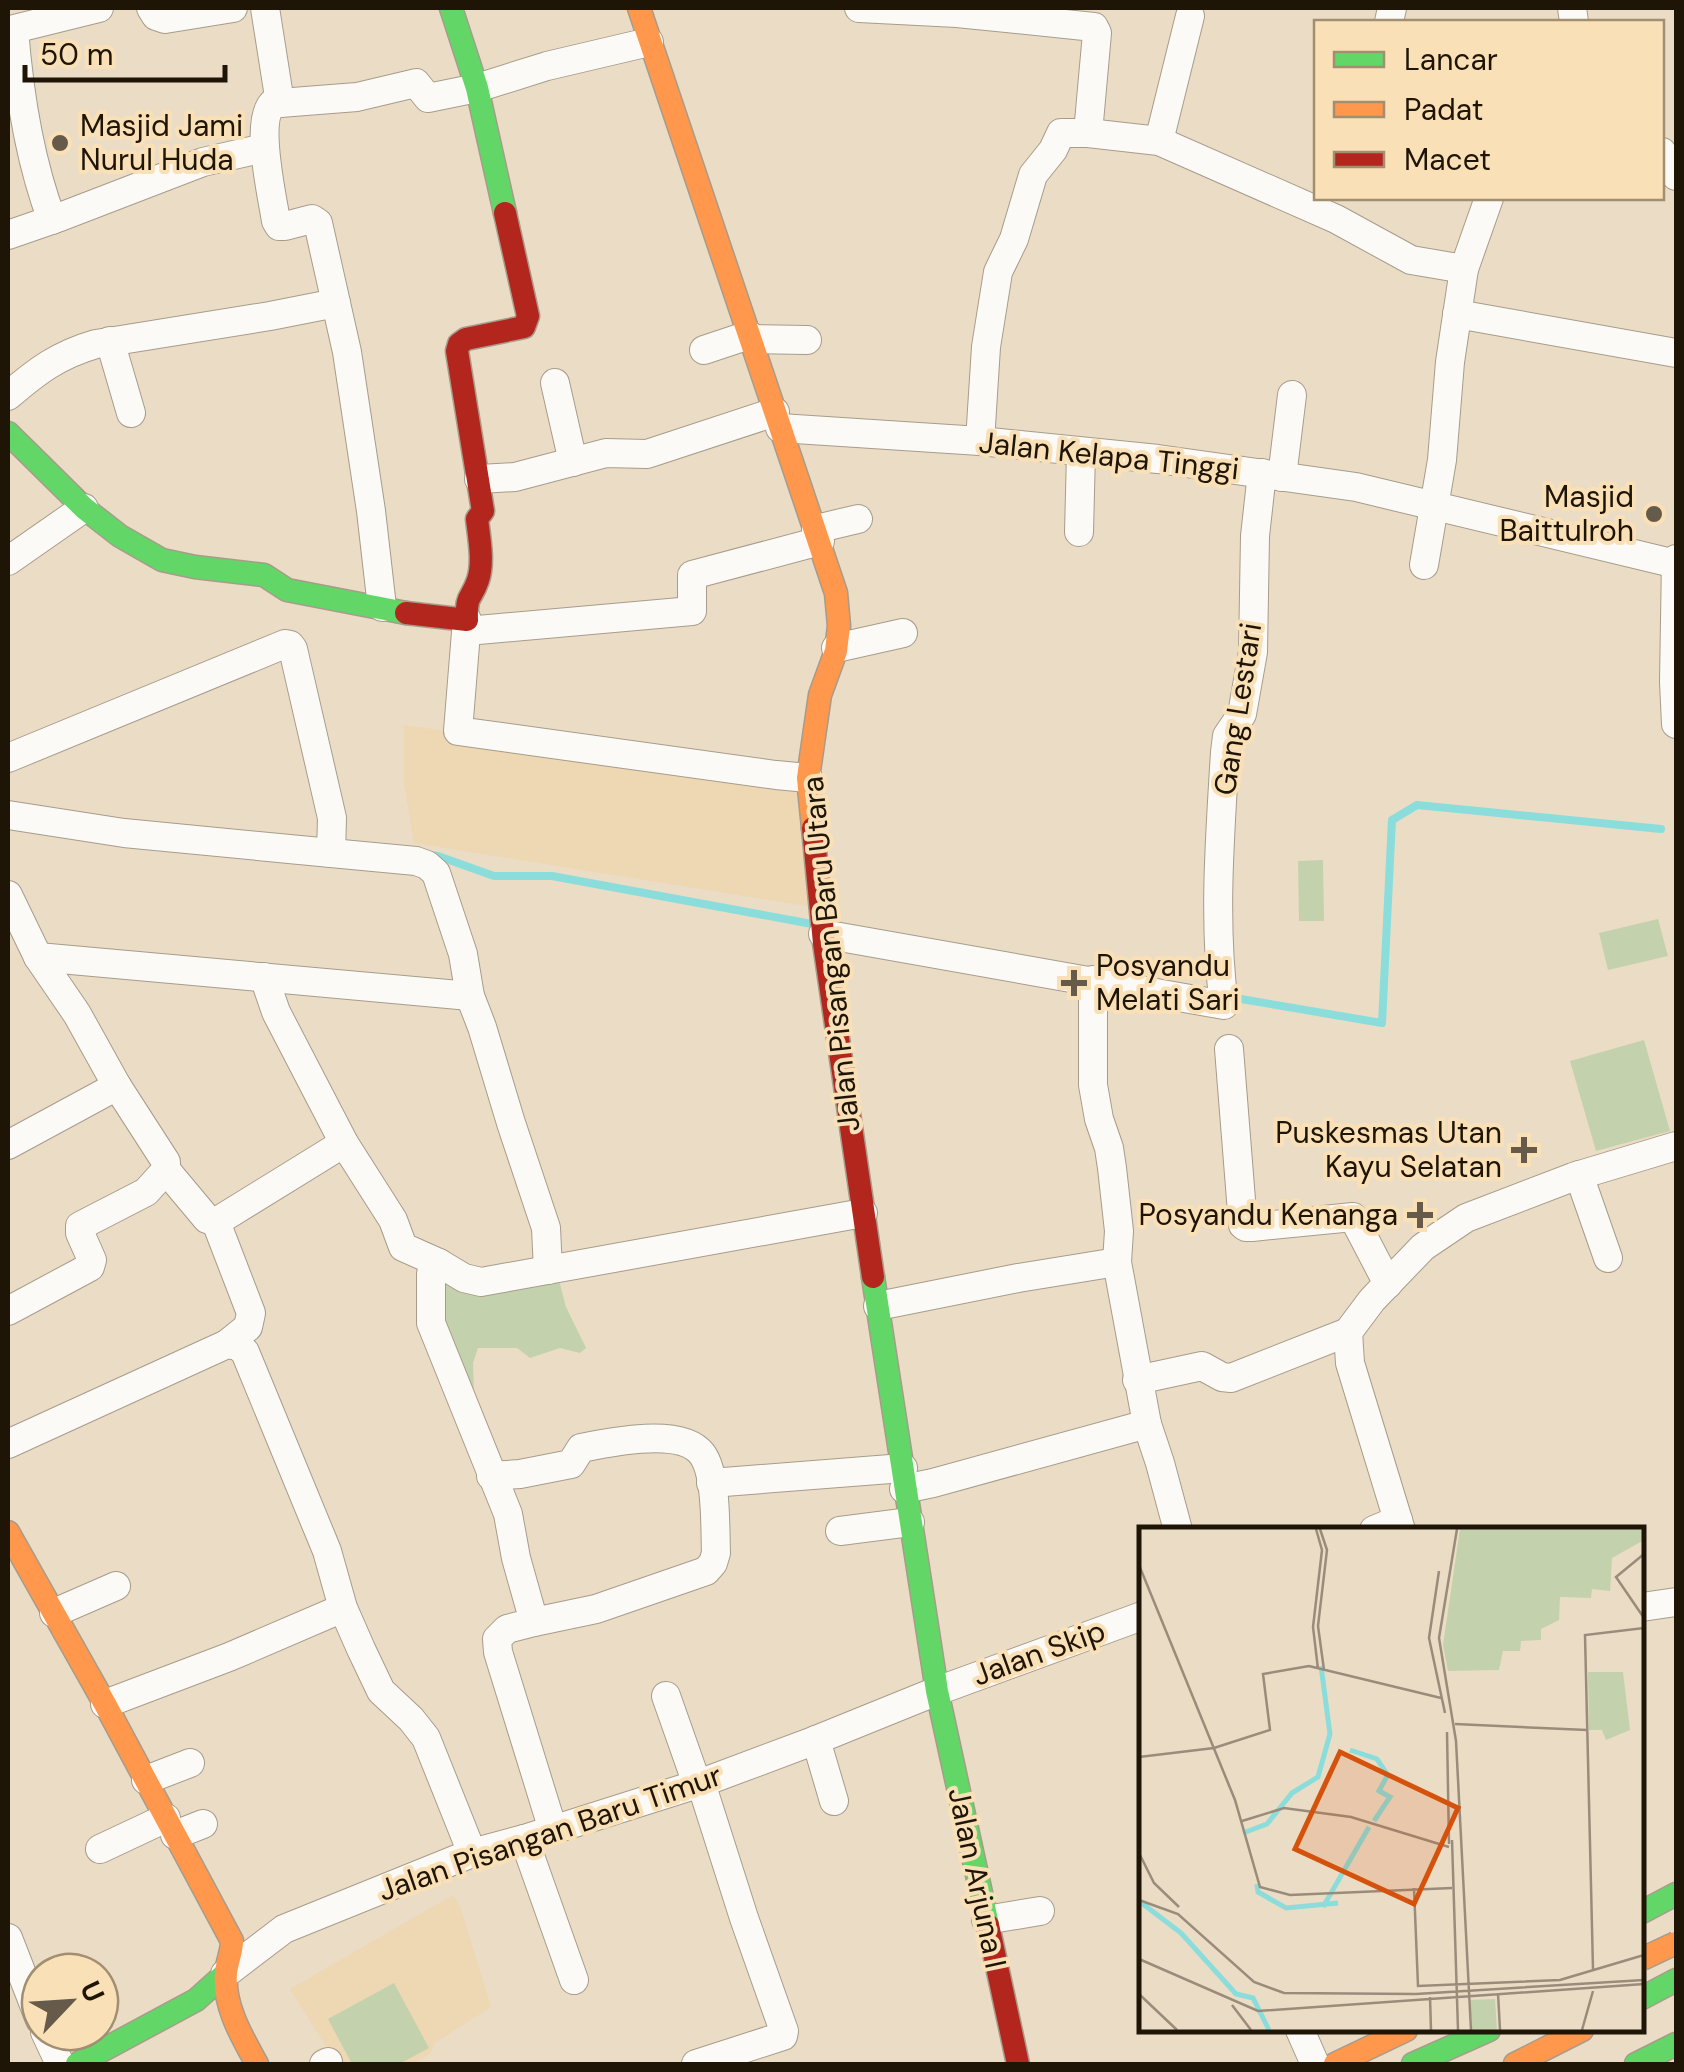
<svg xmlns="http://www.w3.org/2000/svg" width="1684" height="2072" font-family="'DM Sans',sans-serif">
<rect width="100%" height="100%" fill="#ebdcc6"/>
<g fill="#eed7b3">
<path d="M404 725 800 782 819 908 414 843 404 784Z"/>
<path d="M453 1895 461 1909 491 2007 435 2043 430 2054 413 2064H337L290 1989Z"/>
</g>
<g fill="#c4d1ad">
<path d="M1323 860 1324 921H1299L1298 861Z"/>
<path d="M1658 919 1668 956 1608 970 1599 933Z"/>
<path d="M1644 1040 1670 1131 1596 1151 1570 1061Z"/>
<path d="M556 1269 566 1307 586 1348 580 1353 560 1348 530 1358 517 1348H478L473 1363 474 1393 454 1389 444 1358 443 1282 486 1275Z"/>
<path d="M394 1983 429 2048 399 2064H352L328 2019Z"/>
</g>
<g fill="none" stroke-linecap="round" stroke-linejoin="round">
<g stroke="#8addda" stroke-width="8">
<path d="M429 855 438 856 494 876H552L812 924"/>
<path d="M1229 997 1382 1023 1392 820 1417 805 1661 829"/>
</g>
<defs>
<g id="street">
<path d="M151 8 156 16 165 19 233 8"/>
<path d="M265 8 280 103 272 104C255 123 272 195 276 221L279 226H285L312 219 318 223 347 352 371 511 382 607"/>
<path d="M859 8 957 13 1094 27 1097 33 1088 133"/>
<path d="M1572 8 1574 22"/>
<path d="M1389 22 1392 8"/>
<path d="M280 103 357 97 416 83 428 98 477 88 547 66 649 42"/>
<path d="M1159 141 1190 16"/>
<path d="M1662 152 1676 176"/>
<path d="M52 220C29 159 19 94 14 29L99 8"/>
<path d="M8 235 60 217 203 162 264 148"/>
<path d="M1457 314 1676 353"/>
<path d="M750 339 807 340"/>
<path d="M110 341 131 413"/>
<path d="M704 350 749 335"/>
<path d="M555 383 573 462"/>
<path d="M8 396C37 371 58 355 96 344L270 316 336 303"/>
<path d="M780 428 980 441 1158 459 1356 487 1676 564"/>
<path d="M980 441 986 347 998 272 1014 239 1033 175 1053 150 1061 133H1088L1159 141 1336 219 1411 260 1464 269"/>
<path d="M1282 477 1292 395"/>
<path d="M479 479 515 477 606 453 647 454 775 412"/>
<path d="M816 529 858 519"/>
<path d="M1079 532 1081 453"/>
<path d="M1676 559 1674 682 1676 724"/>
<path d="M8 561 84 508"/>
<path d="M1424 565 1442 460 1450 362 1464 269 1489 198"/>
<path d="M467 620 458 731 776 775 808 778"/>
<path d="M467 631 692 611V575L820 541"/>
<path d="M836 648 903 633"/>
<path d="M8 758 285 644 290 645 293 649 332 818 331 853 124 833 8 815"/>
<path d="M331 853 416 861 427 865 436 873 463 954 470 996 482 1027 511 1123 546 1228 548 1270"/>
<path d="M8 895 38 957 77 1014 117 1086 166 1162V1170L146 1192 80 1226V1233L92 1260 90 1267 8 1311"/>
<path d="M823 934 1224 1005C1213 921 1220 836 1225 752L1227 736 1242 714 1253 652 1255 536 1262 473"/>
<path d="M38 957 470 996"/>
<path d="M264 977 276 1012 344 1143 393 1220 403 1247 439 1263 464 1278 481 1282 863 1213"/>
<path d="M1093 980V1085L1099 1119 1109 1148 1112 1168 1119 1231 1117 1262 1147 1424 1160 1463 1178 1530"/>
<path d="M1229 1049 1243 1225 1246 1227H1252L1353 1217 1388 1284"/>
<path d="M8 1145 117 1086"/>
<path d="M166 1170 207 1219 216 1222 344 1143"/>
<path d="M1579 1175 1608 1258"/>
<path d="M216 1222 251 1313 248 1327 227 1344"/>
<path d="M439 1263 431 1274V1323L508 1514 516 1558 534 1622 507 1629 497 1639 498 1652 553 1830"/>
<path d="M878 1306 1018 1278 1117 1262"/>
<path d="M1348 1332 1372 1300 1423 1247 1466 1218 1573 1177 1676 1146"/>
<path d="M1348 1332 1350 1363 1401 1530"/>
<path d="M1137 1380 1202 1366 1222 1377 1231 1378 1348 1332"/>
<path d="M8 1444 227 1344 238 1346 245 1352 327 1551 343 1608 361 1649 381 1691 411 1719 426 1738 472 1853"/>
<path d="M491 1476 520 1474 571 1464 581 1448C610 1442 682 1427 702 1454 717 1474 715 1528 716 1553L713 1563 706 1571 596 1609 534 1622"/>
<path d="M711 1483 903 1468"/>
<path d="M904 1489 933 1483 1147 1424"/>
<path d="M1374 1530 1398 1520"/>
<path d="M840 1531 910 1522"/>
<path d="M1642 1607 1676 1602"/>
<path d="M54 1613 116 1586"/>
<path d="M666 1696 697 1784"/>
<path d="M105 1704 229 1657 343 1608"/>
<path d="M816 1740 834 1801"/>
<path d="M146 1780 190 1763"/>
<path d="M175 1835 203 1824"/>
<path d="M524 1839 574 1980"/>
<path d="M100 1849 166 1818"/>
<path d="M986 1920 1040 1911"/>
<path d="M8 1938 40 2020"/>
<path d="M225 1974 284 1929 472 1853 524 1839 701 1783 816 1740 937 1691 1142 1616"/>
<path d="M1300 2030 1315 2064"/>
<path d="M45 2032 60 2064"/>
<path d="M324 2064 328 2062"/>
<path d="M696 2064 783 2036 784 2031 744 1918 701 1783"/>
</g>
<g id="fast">
<path d="M451 8 477 88 505 213"/>
<path d="M8 433 84 508 120 536 162 560 195 567 264 575 287 590 406 613"/>
<path d="M873 1277 937 1691 988 1925"/>
<path d="M1642 1912 1676 1894"/>
<path d="M1642 1998 1676 1980"/>
<path d="M77 2064 196 2000 225 1974"/>
<path d="M1413 2064 1489 2030"/>
<path d="M1636 2064 1676 2044"/>
</g>
<g id="slow">
<path d="M639 8 836 593 839 626 836 651 820 695 808 778 813 828"/>
<path d="M8 1532 105 1704 232 1941C232 1952 227 1962 226 1973 223 2005 242 2037 257 2064"/>
<path d="M1335 2064 1406 2030"/>
<path d="M1515 2064 1582 2030"/>
</g>
<g id="jam">
<path d="M406 613 467 620C466 593 471 601 478 580 484 562 479 537 477 519L483 511 457 351 459 344 466 339 524 327 528 316 505 213"/>
<path d="M813 828 824 943 873 1277"/>
<path d="M988 1925 1018 2064"/>
</g>
</defs>
<use href="#street" stroke="#a79c8b" stroke-width="30"/>
<use href="#fast" stroke="#a79c8b" stroke-width="25"/>
<use href="#slow" stroke="#a79c8b" stroke-width="25"/>
<use href="#jam" stroke="#a79c8b" stroke-width="25"/>
<use href="#street" stroke="#fcfaf6" stroke-width="28"/>
<use href="#fast" stroke="#63d668" stroke-width="22"/>
<use href="#slow" stroke="#ff974d" stroke-width="22"/>
<use href="#jam" stroke="#b3261e" stroke-width="22"/>
<defs>
<path id="slow-bridge" d="M1642 1959 1676 1943"/>
</defs>
<use href="#slow-bridge" stroke="#a79c8b" stroke-width="25" stroke-linecap="butt"/>
<use href="#slow-bridge" stroke="#ff974d" stroke-width="22"/>
</g>
<g fill="#665b4a" stroke="#fae0b7" stroke-width="4">
<circle cx="60" cy="143" r="10"/>
<circle cx="1654" cy="514" r="10"/>
<path d="M1069 968h10v10h10v10h-10v10h-10v-10h-10v-10h10z"/>
<path d="M1519 1135h10v10h10v10h-10v10h-10v-10h-10v-10h10z"/>
<path d="M1415 1200h10v10h10v10h-10v10h-10v-10h-10v-10h10z"/>
</g>
<g text-anchor="middle" stroke-width="8" stroke-linejoin="round" paint-order="stroke">
<g font-size="30" fill="#1f1507" stroke="#fae0b7" text-anchor="end">
<text x="80" y="136" text-anchor="start">Masjid Jami<tspan x="80" dy="34">Nurul Huda</tspan></text>
<text x="1634" y="507">Masjid<tspan x="1634" dy="34">Baittulroh</tspan></text>
<text x="1096" y="976" text-anchor="start">Posyandu<tspan x="1096" dy="34">Melati Sari</tspan></text>
<text x="1502" y="1143">Puskesmas Utan<tspan x="1502" dy="34">Kayu Selatan</tspan></text>
<text x="1398" y="1225">Posyandu Kenanga</text>
</g>
<g font-size="30" fill="#1f1507" stroke="#fae0b7">
<text transform="translate(1109 456) rotate(6)" y="10">Jalan Kelapa Tinggi</text>
<text transform="translate(1238 709) rotate(-81)" y="10">Gang Lestari</text>
<text transform="translate(831 954) rotate(-96)" y="10">Jalan Pisangan Baru Utara</text>
<text transform="translate(1039 1653) rotate(-20)" y="10">Jalan Skip</text>
<text transform="translate(550 1833) rotate(-19)" y="10">Jalan Pisangan Baru Timur</text>
<text transform="translate(977 1878) rotate(78)" y="10">Jalan Arjuna I</text>
</g>
</g>
<g transform="translate(1139 1527)">
<rect width="505" height="505" fill="#ebdcc6"/>
<path d="M321 2H505V13L473 31 471 64 453 62 452 71 421 70 420 93 402 102V113L382 114 381 124H364L360 143 309 144 304 118ZM449 145H484L491 203 467 213 463 203H450ZM356 472 358 503H333L331 473Z" fill="#c4d1ad"/>
<path fill="none" stroke="#8addda" stroke-width="5" d="M211 223 238 232 248 247M235 294 251 270 240 264 248 249M104 306 128 297 153 266 179 250 191 207 182 139M118 357 119 365 147 381 199 376M0 374 42 406M184 380 230 300M42 406 97 467 114 471 130 503"/>
<path fill="none" stroke="#998c7a" stroke-width="2.5" d="M177 2 183 23 174 100 179 142M181 2 188 23 179 99 185 143M318 2 300 111 317 214 332 503M505 27 477 50 505 91M0 38 96 273 121 360 151 368 313 361M300 44 290 111 306 186M316 197 448 203M308 205 310 317M0 230 75 221 131 203 124 147 170 139 302 171M103 294 145 281 212 290 310 320M313 313 319 503M0 326 15 356 40 380M275 361 279 459 421 453 505 428M0 373 39 387 115 455 145 466 277 467 505 453M0 432 119 484 505 457M454 442 446 108 505 101M359 466 361 503M0 467 38 503M291 470 292 503M93 478 112 503M443 503 454 464"/>
<path fill="#d4520c" fill-opacity="0.15" stroke="#d4520c" stroke-width="5" d="M201 225 319 281 275 377 156 322Z"/>
<rect width="505" height="505" fill="none" stroke="#1f1507" stroke-width="5"/>
</g>
<rect width="1684" height="2072" fill="none" stroke="#1f1507" stroke-width="20"/>
<rect x="1314" y="20" width="350" height="180" fill="#fae0b7" stroke="#a28f71" stroke-width="2.5"/>
<rect x="1334" y="52" width="50" height="15" fill="#63d668" stroke="#a28f71" stroke-width="2.5"/>
<text x="1404" y="70" font-size="30" fill="#1f1507">Lancar</text>
<rect x="1334" y="102" width="50" height="15" fill="#ff974d" stroke="#a28f71" stroke-width="2.5"/>
<text x="1404" y="120" font-size="30" fill="#1f1507">Padat</text>
<rect x="1334" y="152" width="50" height="15" fill="#b3261e" stroke="#a28f71" stroke-width="2.5"/>
<text x="1404" y="170" font-size="30" fill="#1f1507">Macet</text>
<g transform="translate(70 2002) rotate(65)"><circle r="48" fill="#fae0b7" stroke="#a28f71" stroke-width="2.5"/>
<path d="M0-8L18 38L0 25L-18 38Z" fill="#665b4a"/>
<text y="-15" font-size="28" font-weight="bold" text-anchor="middle" fill="#1f1507">U</text>
</g>
<path d="M25 65v15h200v-15" fill="none" stroke="#1f1507" stroke-width="5"/>
<text x="40" y="65" font-size="30" fill="#1f1507" stroke="#fae0b7" stroke-width="8" paint-order="stroke">50 m</text>
</svg>
